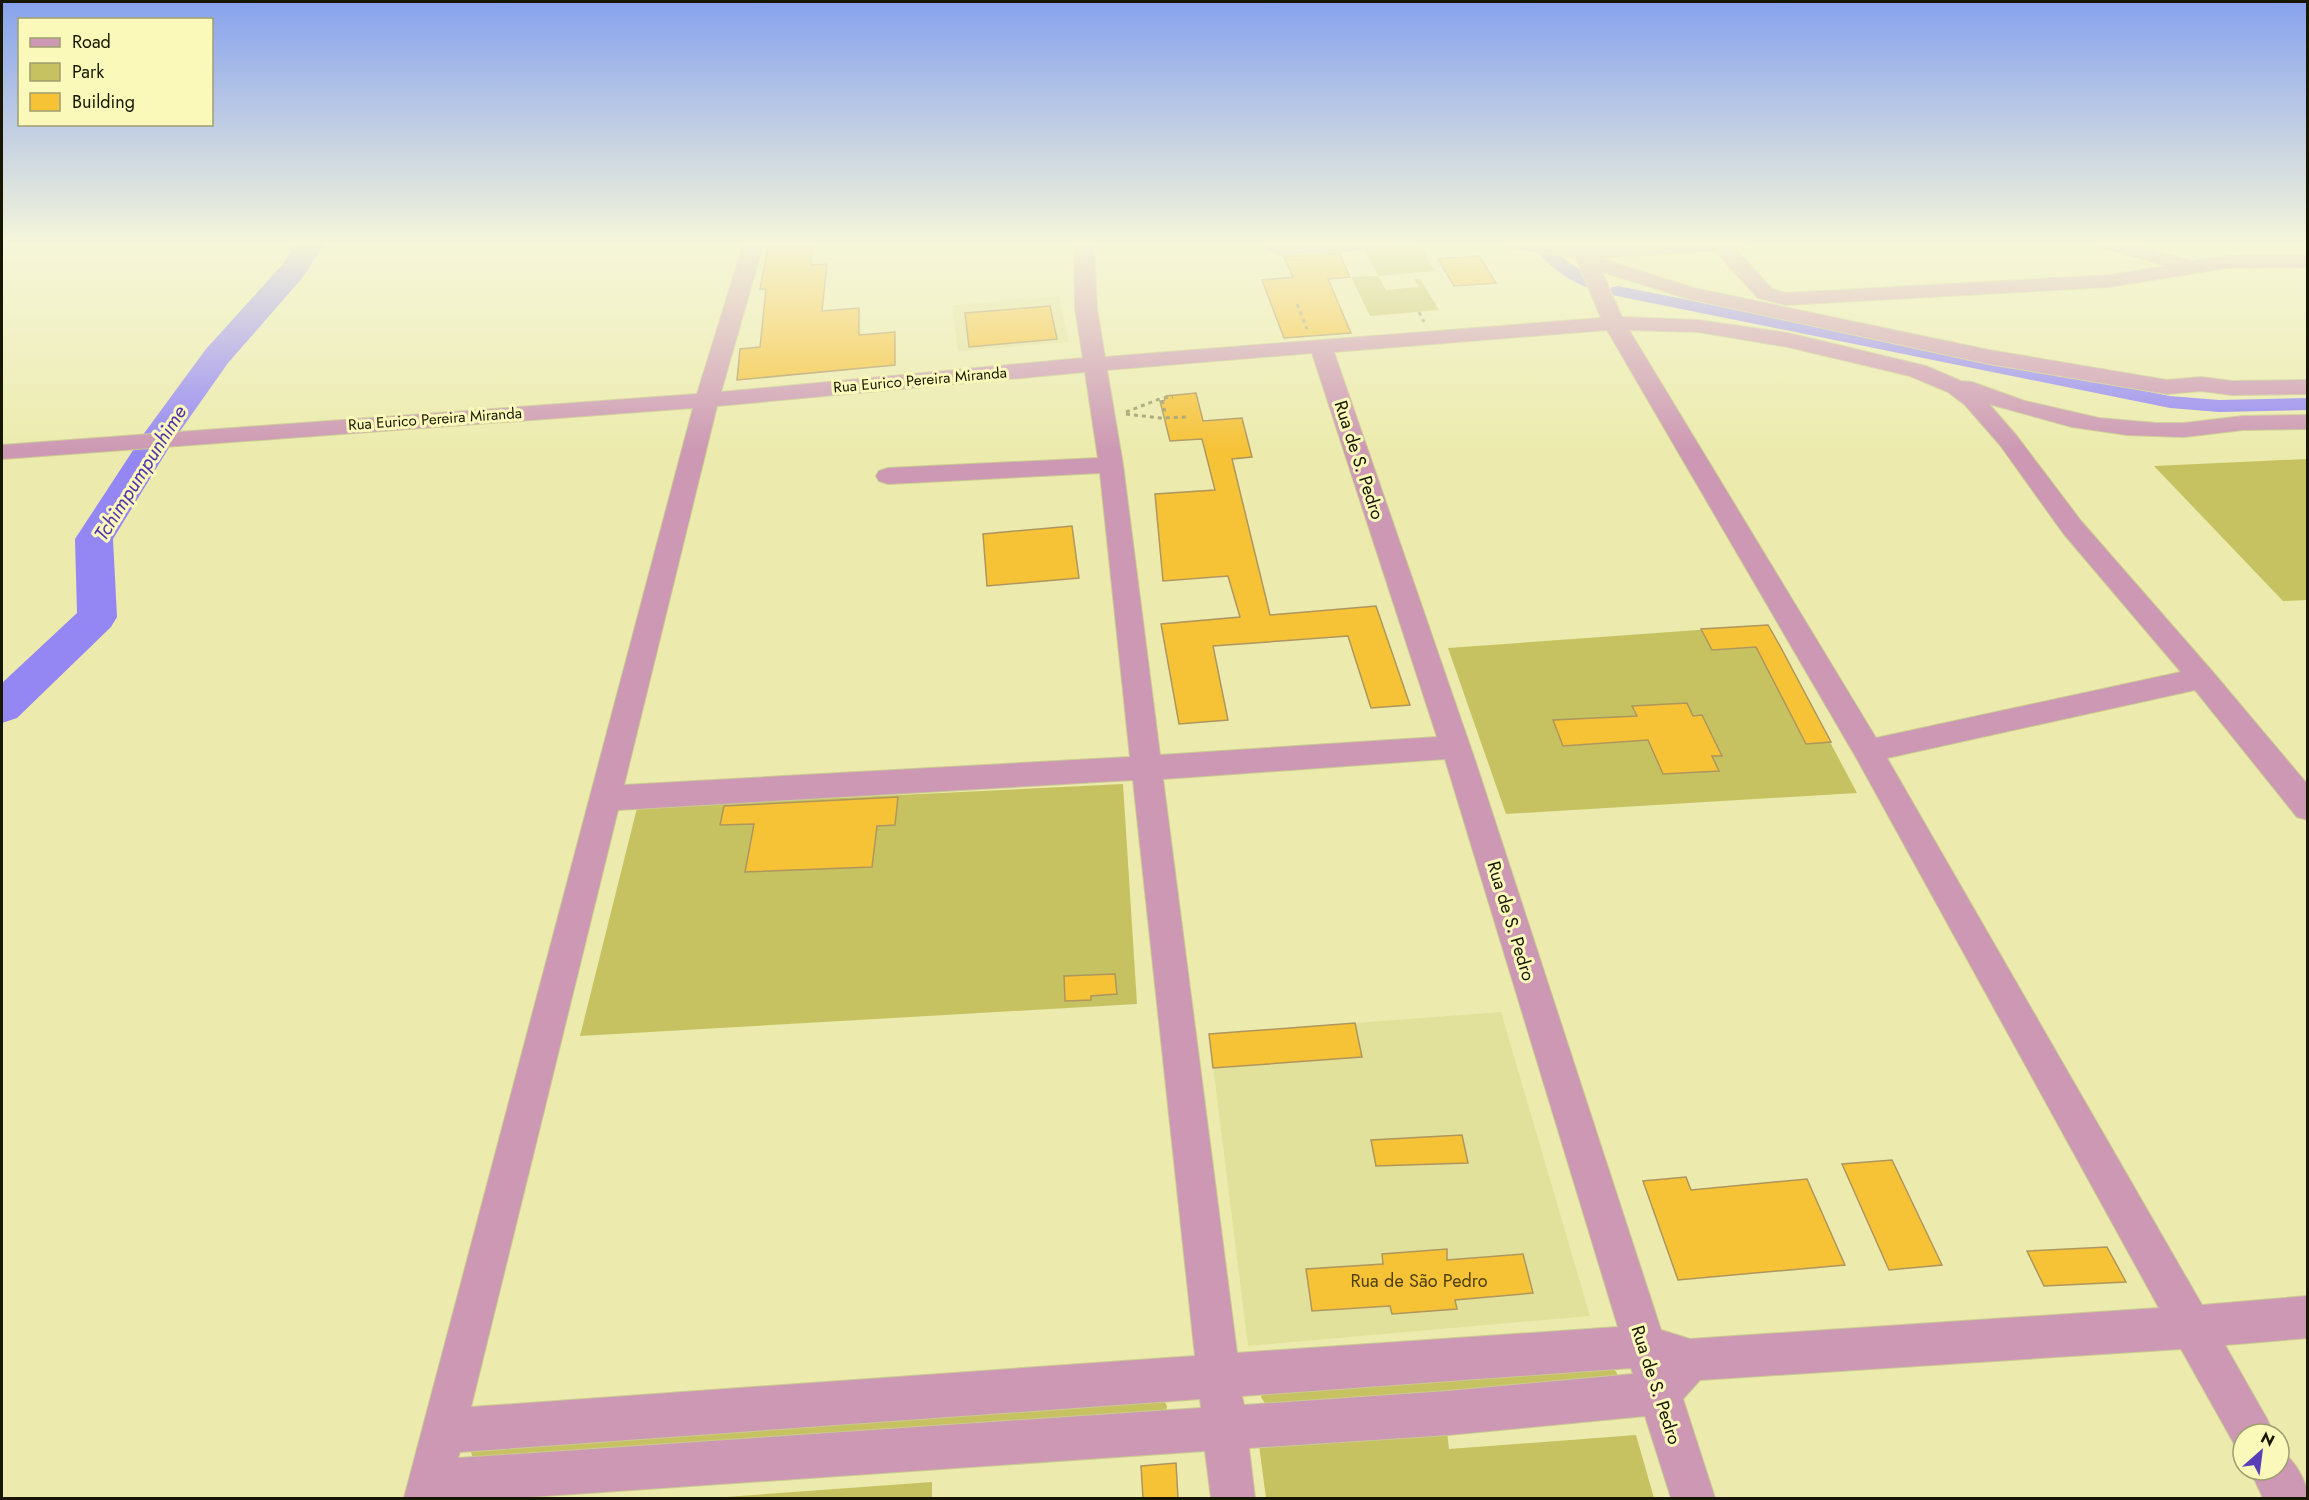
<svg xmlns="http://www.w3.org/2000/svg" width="2309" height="1500" font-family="Jost,sans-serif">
<rect width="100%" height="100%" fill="#ecebad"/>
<g fill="#e2e19b">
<path d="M1059 296 1069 342 958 351 952 305Z"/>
<path d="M1501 1012 1590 1316 1248 1346 1209 1034Z"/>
</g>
<g fill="#c6c261">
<path d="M1419 244 1435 271 1378 276 1386 290 1418 287 1414 279H1420L1439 310 1370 316 1351 277 1378 276 1364 248Z"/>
<path d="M2307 459V600L2283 601 2154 466Z"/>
<path d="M1768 625 1857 793 1506 814 1448 648Z"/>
<path d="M1123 784 1137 1004 580 1036 637 808Z"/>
<path d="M1612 1367 1617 1373V1380L1266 1405 1261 1397 1264 1389Z"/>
<path d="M1164 1400 1167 1406 1166 1413 473 1460 471 1452 477 1444Z"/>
<path d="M1447 1431 1449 1449 1636 1435 1654 1498H1266L1259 1445Z"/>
<path d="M932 1482V1498H712Z"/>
</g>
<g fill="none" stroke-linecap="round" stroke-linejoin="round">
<g fill="#9487f4" fill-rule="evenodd">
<path d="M1545 246 1551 247 1568 262 1599 280 1602 284 1599 288C1582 292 1547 265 1537 251L1539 247Z"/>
<path d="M1618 286 2170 396 2219 400 2308 398V410L2219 412 2170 408 1612 295 1609 291 1612 287Z"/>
</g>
<path fill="#9487f4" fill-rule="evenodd" d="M297 242H325L304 276 228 363 173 441 113 539 117 617 111 627 17 718 2 723V683L77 613 75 539 145 432 206 349 282 265Z"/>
</g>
<g fill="#f6c236" stroke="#ae965e" stroke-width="1.5">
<path d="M769 242H813L811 265 827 264 822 311 859 308V335L895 332V365L737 380 740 349 760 347 766 289H760Z"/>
<path d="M1339 253 1350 277 1328 279 1351 333 1284 338 1262 280 1293 277 1284 257Z"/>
<path d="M1479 256 1496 283 1454 286 1438 259Z"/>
<path d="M1050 306 1057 339 969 347 965 313Z"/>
<path d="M1196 393 1203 421 1242 418 1252 457 1232 459 1270 615 1376 606 1410 705 1371 708 1348 636 1213 646 1228 720 1179 724 1161 624 1240 617 1228 576 1163 581 1155 494 1215 490 1202 439 1170 441 1160 401H1164L1166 396Z"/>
<path d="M1072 526 1079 578 987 586 983 534Z"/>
<path d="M1768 625 1780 646 1831 742 1806 744 1756 647 1712 650 1701 629Z"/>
<path d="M1687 703 1693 716 1702 715 1722 756H1712L1719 771 1663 774 1648 740 1563 746 1553 720 1637 716 1632 706Z"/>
<path d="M898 797 895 825 877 826 872 867 745 872 754 824 720 825 724 806Z"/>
<path d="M1115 974 1117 994 1091 996V1000L1065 1001 1064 976Z"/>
<path d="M1355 1023 1362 1057 1213 1068 1209 1034Z"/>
<path d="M1462 1135 1468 1163 1376 1166 1371 1140Z"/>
<path d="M1892 1160 1942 1265 1889 1270 1842 1164Z"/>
<path d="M1686 1177 1691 1190 1807 1179 1845 1265 1678 1280 1643 1181Z"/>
<path d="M2107 1247 2126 1282 2044 1286 2027 1251Z"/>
<path d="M1447 1249V1260L1523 1254 1533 1293 1455 1300 1457 1309 1392 1314 1390 1306 1312 1311 1306 1269 1383 1264 1382 1254Z"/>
<path d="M1176 1463 1178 1498H1143L1141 1466Z"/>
</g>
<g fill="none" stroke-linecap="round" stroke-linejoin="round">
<defs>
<g id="minor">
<path d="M744 242H764L721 392 1083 358 1075 309 1074 242H1094L1097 309 1105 357 1601 318 1576 258 1512 248 1505 246 1502 242H1538L1570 245 1569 242H1589L1591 246H1596L1689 242H1750L1747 246 1735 248 1772 289 1786 293 2109 275 2167 266 2096 246 2093 242H2124L2192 261 2226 256 2308 255V267L2226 268 2109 287 1786 305 1758 298 1715 251 1600 258 1694 288 1989 350 2167 380 2201 377 2232 381 2308 380V394L2232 395 2201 391 2167 394 1989 364 1689 299 1602 272 1622 317 1698 320 1788 333 1926 366 1961 381 1972 382 2025 401 2099 418 2156 423H2184L2243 416 2308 415V429L2243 430 2184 437 2127 435 2072 427 1989 404 2016 435 2081 521 2212 671 2308 785V820L2297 817 2195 690 1887 758 2202 1305 2308 1296V1338L2225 1345 2267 1419 2274 1434H2243V1452L2237 1449 2181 1349 1700 1380 1683 1399 1715 1498H1671L1645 1416 1448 1435 1249 1448 1255 1498H1211L1205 1451 515 1498H404L693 408 2 459V445L697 394ZM1607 330 1857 759 2159 1308 1690 1339 1661 1330 1476 763 1334 352ZM1629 330 1698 332 1788 347 1910 376 1948 392 1965 405 2000 445 2063 533 2181 672 1876 738ZM1312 353 1437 737 1160 755 1123 465 1107 370ZM1085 372 1098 458 888 468 879 471 876 476 879 481 888 484 1100 473 1130 757 624 785 717 406ZM1445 759 1618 1327 1237 1353 1163 779ZM1133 780 1195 1356 471 1407 618 810ZM1631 1368 1633 1374 1448 1391 1244 1405 1242 1396ZM1200 1399 1201 1408 458 1458 460 1452Z"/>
<path d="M1263 242H1395L1392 246 1385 248 1282 255 1270 252Z"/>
<path d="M2279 1451C2293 1456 2308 1483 2308 1498H2263L2250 1470H2279Z"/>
</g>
</defs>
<use href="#minor" stroke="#cac991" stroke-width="2"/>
<g stroke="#9d9c6d" stroke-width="3" stroke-dasharray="4 4" stroke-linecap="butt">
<path d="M1297 304 1307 329"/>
<path d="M1419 312 1424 322"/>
<path d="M1166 410H1164L1162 398 1173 397"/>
<path d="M1126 412 1162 398"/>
<path d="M1126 414 1160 418 1186 417"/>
</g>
<use href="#minor" fill="#cc98b3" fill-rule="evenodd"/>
</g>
<linearGradient id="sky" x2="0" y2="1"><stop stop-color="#86a2ed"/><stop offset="0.54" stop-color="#f6f6da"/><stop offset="1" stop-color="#f6f6da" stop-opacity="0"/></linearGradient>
<rect width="2309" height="452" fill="url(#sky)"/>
<g text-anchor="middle" stroke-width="6" stroke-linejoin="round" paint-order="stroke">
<g font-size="15" fill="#171601" stroke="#faf9ba">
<text transform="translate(920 380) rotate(-5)" y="5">Rua Eurico Pereira Miranda</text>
<text transform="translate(435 419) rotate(-4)" y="5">Rua Eurico Pereira Miranda</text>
</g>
<g font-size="18" fill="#171601" stroke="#faf9ba">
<text transform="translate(1359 460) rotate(72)" y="6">Rua de S. Pedro</text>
<text transform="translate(1511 921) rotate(73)" y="6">Rua de S. Pedro</text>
<text transform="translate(1656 1385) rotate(72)" y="6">Rua de S. Pedro</text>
</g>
<g font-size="18" fill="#4f410e">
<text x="1419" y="1287">Rua de São Pedro</text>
</g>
<g font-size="20" font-style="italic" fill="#5031af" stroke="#faf9ba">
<text transform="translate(140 473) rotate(-58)" y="7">Tchimpumpunhime</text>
</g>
</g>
<rect width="2309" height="1500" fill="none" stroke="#171601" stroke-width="6"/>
<rect x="18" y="18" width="195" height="108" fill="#faf9ba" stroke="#9f9e70" stroke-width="1.5"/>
<rect x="30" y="38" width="30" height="9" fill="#cc98b3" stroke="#9f9e70" stroke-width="1.5"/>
<text x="72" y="48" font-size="18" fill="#171601">Road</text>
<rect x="30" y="63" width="30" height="18" fill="#c6c261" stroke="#9f9e70" stroke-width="1.5"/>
<text x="72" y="78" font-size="18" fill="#171601">Park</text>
<rect x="30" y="93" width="30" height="18" fill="#f6c236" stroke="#9f9e70" stroke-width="1.5"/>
<text x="72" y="108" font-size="18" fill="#171601">Building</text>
<g transform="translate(2261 1452) rotate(28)"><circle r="28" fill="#faf9ba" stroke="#9f9e70" stroke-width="1.5"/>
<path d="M0-4.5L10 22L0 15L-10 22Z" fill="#593fb7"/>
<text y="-9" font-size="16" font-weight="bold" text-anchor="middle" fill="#171601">N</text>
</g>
</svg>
